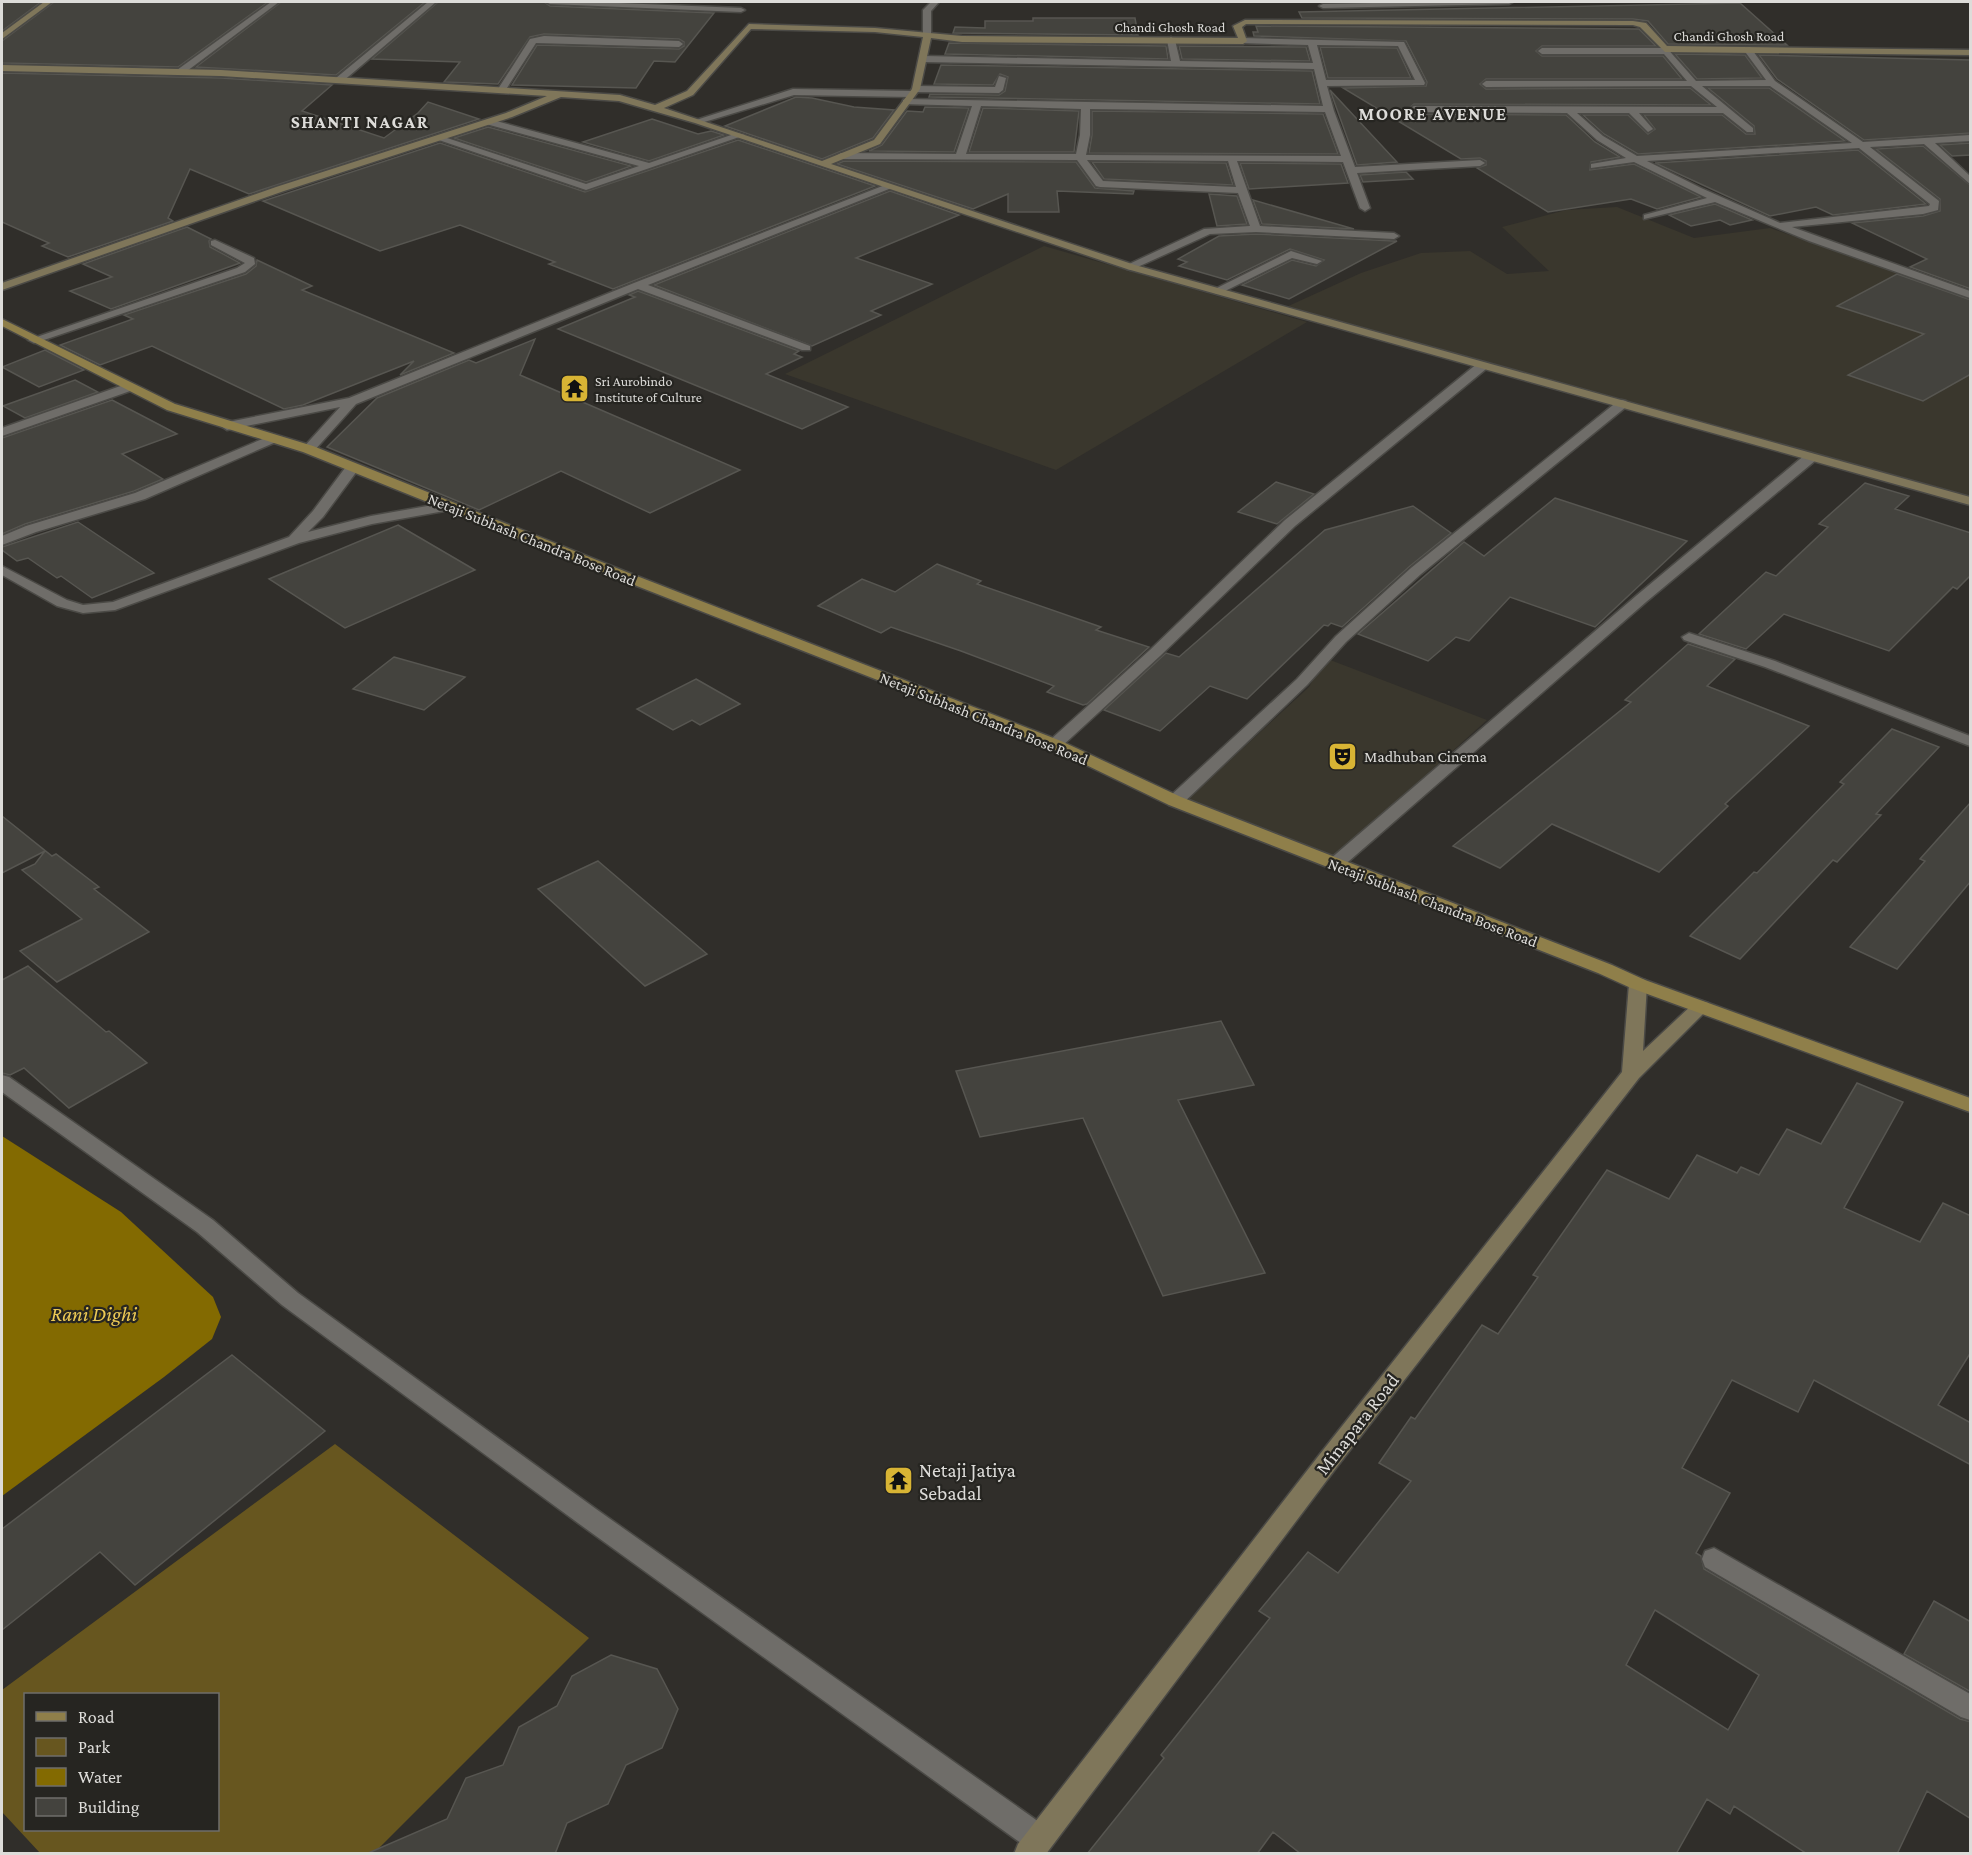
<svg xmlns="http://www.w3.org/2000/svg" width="1972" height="1855" font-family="'Crimson Pro',serif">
<rect width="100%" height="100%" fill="#302e2a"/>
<g fill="#3a372d">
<path d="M1617 207 1694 238 1770 228 1970 298V498L1284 308 1361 273 1421 253 1470 251 1507 274 1549 271 1502 227 1566 210Z"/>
<path d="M1044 246 1307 322 1056 470 785 374Z"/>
<path d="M1325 658 1487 720 1335 857 1187 800 1309 687Z"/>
</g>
<path fill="#67561f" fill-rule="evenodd" d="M335 1444 589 1638 374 1853H40L2 1812V1690ZM26 1694H218V1830H26Z"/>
<path fill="#836a01" d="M2 1136 121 1212 213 1297 221 1317 212 1339 164 1377 2 1496Z"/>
<g fill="#44433e" stroke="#575651" stroke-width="1.5" fill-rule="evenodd">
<path d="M2 2H41L2 31Z"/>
<path d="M54 2H268L178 67 2 63V41Z"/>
<path d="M281 2H425L336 75 196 67Z"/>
<path d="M438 2H544L550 6 714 13 675 62 654 61 636 88 512 85 537 45 679 49 684 46V42L679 39 544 34 530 37 498 84 444 82 460 62 372 59Z"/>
<path d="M1740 3 1787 45 1668 44 1648 21 1633 19 1302 18 1299 12Z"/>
<path d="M1033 18H1135L1138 35 953 33 955 27 985 28V21H1033Z"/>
<path d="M1256 26 1639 29 1656 46H1542L1536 51 1542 56H1663L1682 79H1486L1480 84 1486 89 1690 88 1711 105 1414 104 1407 110 1414 114 1566 115 1595 142 1620 157 1591 162 1590 170 1634 164 1701 197 1657 209 1631 199 1548 212 1477 168 1486 165V161L1480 158 1461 159 1343 88 1426 86 1427 82 1406 41 1254 36 1253 32H1258Z"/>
<path d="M949 43 1166 46 1168 59 945 54Z"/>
<path d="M1179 46 1306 47 1310 61 1182 59Z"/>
<path d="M1320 47 1397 48 1411 78H1328Z"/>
<path d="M1675 54 1745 55 1762 78 1697 79Z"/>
<path d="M1759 55 1971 60V133L1864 140 1777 79Z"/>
<path d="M941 65 1312 71 1320 104 929 97 930 94 999 95 1005 91 1008 77 1000 74 993 85 934 84Z"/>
<path d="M2 73 221 78 332 85 302 111 384 138 418 113 428 102 479 119 249 194 190 169 168 218 173 221 68 257 42 246 49 243 2 222Z"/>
<path d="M1708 88H1769L1845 141 1638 154 1604 134 1583 115H1628L1648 134 1655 129 1644 115H1722L1746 134H1755L1754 126Z"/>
<path d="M1330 90 1397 162 1357 165Z"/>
<path d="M796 97 812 98 854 107 894 110 873 138 822 159 725 126Z"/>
<path d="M925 107 969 108 954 152 869 151 882 145 907 111 923 112Z"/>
<path d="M983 108 1079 111 1074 152H969Z"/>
<path d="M1092 111 1323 114 1338 154 1089 153 1092 135Z"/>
<path d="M652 119 698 134 711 131 724 135 649 161 583 142Z"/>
<path d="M488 127 631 166 586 182 454 138Z"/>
<path d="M738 140 875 186 613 289 549 264 555 262 460 225 380 251 263 201 440 143 585 192Z"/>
<path d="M1971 143V155L1952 156 1940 145Z"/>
<path d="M1923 146 1971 186V289L1910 267 1927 259 1852 223 1923 216 1940 211V199L1876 149Z"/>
<path d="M1858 150 1926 204 1833 215 1816 207 1770 216 1655 163Z"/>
<path d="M844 161 1076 162 1095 188 1134 191 1133 194 1057 191 1059 212H1008V194L973 209 837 164Z"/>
<path d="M1092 162 1226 163 1233 185 1104 179Z"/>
<path d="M1240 163 1341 164 1348 183 1249 189Z"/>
<path d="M1406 172 1413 179 1363 182 1360 175Z"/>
<path d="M890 191 959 215 856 258 932 284 871 311 881 315 812 346 654 285Z"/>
<path d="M1209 194 1237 196 1247 224 1217 226Z"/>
<path d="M1253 200 1354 229 1262 224Z"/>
<path d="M1715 204 1752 220 1730 225 1720 220 1691 226 1669 215Z"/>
<path d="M187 227 211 239 209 241 210 247 240 263 111 309 70 291 112 277 83 264Z"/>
<path d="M1256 234 1394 241H1397L1289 299 1242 285 1292 260 1316 266 1324 260 1290 249 1227 280 1179 266 1187 262 1178 259 1219 236Z"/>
<path d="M257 260 312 286 302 290 454 353 400 375 414 361 303 405 284 409 152 346 100 365 60 345 133 319 124 315 246 274 256 266Z"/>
<path d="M1897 274 1971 300V374L1923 401 1848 375 1924 334 1837 306Z"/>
<path d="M638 291 799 351 794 354 802 357 766 374 848 407 802 429 558 329 635 297 629 295Z"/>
<path d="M535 339 520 375 740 470 650 513 561 471 479 510 327 447 377 398 469 360 476 363Z"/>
<path d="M45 350 84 370 39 387 2 367Z"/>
<path d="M75 380 98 392 25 418 3 406Z"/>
<path d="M112 400 177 434 122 454 163 479 134 491 25 524 2 534V438Z"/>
<path d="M1276 482 1314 494 1277 524 1238 512Z"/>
<path d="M1865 483 1909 496 1895 509 1971 533V575L1957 589 1953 587 1889 651 1784 614 1746 649 1699 634 1766 572 1776 576 1828 527 1819 524Z"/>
<path d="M1555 498 1687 541 1595 627 1510 597 1469 641 1456 637 1428 661 1358 634 1464 542 1484 556Z"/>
<path d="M1413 506 1451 533 1410 566 1342 627 1331 623 1328 626 1324 625 1247 699 1210 686 1160 731 1104 710 1166 653 1179 657 1325 530Z"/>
<path d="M78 522 154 573 92 598 61 576 57 578 28 558 17 561 2 550V547Z"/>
<path d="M398 525 475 570 345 628 269 579Z"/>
<path d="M937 564 981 581 977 584 1101 627 1096 630 1149 647 1087 704 1083 705 1047 692 1054 686 961 651 891 627 881 633 818 606 862 579 895 592Z"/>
<path d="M1688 644 1735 659 1707 686 1809 726 1725 804 1728 806 1659 872 1552 824 1500 868 1453 846 1631 702 1625 700Z"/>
<path d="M394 657 465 677 424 710 353 689Z"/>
<path d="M696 679 740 704 700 725 692 720 673 730 637 709Z"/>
<path d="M1892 729 1939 747 1876 814 1881 815 1837 862 1833 860 1740 959 1690 936 1754 872 1757 873 1844 784 1840 782Z"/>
<path d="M1971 802V881L1897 969 1850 947 1925 861 1920 859Z"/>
<path d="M2 816 52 856 56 854 99 887 94 889 149 932 57 982 20 951 82 919 22 870 35 864 45 851 2 873Z"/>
<path d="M598 861 707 954 645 986 538 889Z"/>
<path d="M28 966 106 1032 109 1031 147 1063 69 1108 24 1068 10 1075 2 1073V980Z"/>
<path d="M1221 1021 1254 1085 1178 1100 1265 1273 1163 1296 1083 1118 980 1137 956 1071Z"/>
<path d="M1857 1083 1903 1102 1844 1208 1920 1242 1943 1203 1971 1216V1352L1938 1405 1971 1423V1465L1814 1380 1798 1412 1732 1380 1682 1468 1730 1493 1696 1553 1701 1556 1704 1569 1960 1719 1971 1722V1819L1927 1791 1897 1854H1807L1734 1806 1730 1814 1707 1799 1676 1854H1301L1273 1832 1257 1854H1087L1164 1758 1161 1755 1270 1618 1259 1611 1308 1552 1338 1573 1411 1481 1379 1463 1411 1417 1415 1419 1482 1325 1498 1334 1538 1277 1533 1275 1607 1170 1669 1199 1697 1155 1737 1173 1741 1167 1759 1175 1787 1129 1821 1144ZM1655 1610 1759 1675 1728 1730 1626 1665Z"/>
<path d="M232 1355 325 1431 135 1585 100 1552 2 1630V1529Z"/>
<path d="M1934 1601 1971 1622V1692L1904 1654Z"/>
<path d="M611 1655 657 1669 678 1709 662 1748 626 1765 608 1804 567 1823 555 1854H366L447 1819 466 1778 503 1765 519 1727 557 1706 572 1676Z"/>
</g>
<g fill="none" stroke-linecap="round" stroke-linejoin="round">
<defs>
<g id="street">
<path d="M271 2H279L183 74H177V70Z"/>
<path d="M428 2H436L342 82H336V78Z"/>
<path d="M546 2H595L741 8 745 10 741 12 550 4Z"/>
<path d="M931 2H939L931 11V37L927 40 923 37V10Z"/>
<path d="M1421 2H1513L1509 4 1323 8 1319 6 1323 4Z"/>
<path d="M544 36 679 41 683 44 679 47 536 43 505 91H499L498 89 530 39Z"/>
<path d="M1171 37 1175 40 1180 61 1313 63 1308 45 1240 43 1239 41 1243 38 1404 42 1425 83 1424 85 1327 86 1334 111 1355 167 1480 160 1485 163 1480 166 1357 173 1370 208 1365 211 1360 208 1343 162 1237 161 1260 226 1394 233 1399 236 1394 239 1256 232 1210 234 1131 270 1127 269V265L1204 229 1250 226 1238 193 1100 187 1096 186 1077 160 841 159 836 156 841 153 956 154 972 106 903 104V100L906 99 1323 106 1314 69 924 62 920 59 924 56 1171 61 1167 40ZM1317 45 1398 46 1415 80H1326ZM981 106 1081 109 1080 135 1076 154H966ZM1090 109 1325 112 1341 156 1086 155 1090 135ZM1087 160 1228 161 1236 187 1103 181Z"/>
<path d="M1665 46 1696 81 1766 80 1743 49 1750 47 1775 81 1863 142 1970 135V141L1935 143 1970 176V184L1924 144 1870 147 1939 201 1938 210 1923 214 1792 227 1970 291V298L1809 241 1715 202 1644 219V215L1707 198 1634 162 1591 168V164L1626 158 1597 140 1567 113 1414 112 1409 109 1414 106 1717 107 1691 86 1486 87 1482 84 1486 81H1687L1664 54H1542L1538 51 1542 48H1661ZM1702 86H1770L1852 143 1637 156 1603 136 1577 113H1629L1648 132 1653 129 1639 113H1723L1747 132H1753V128ZM1859 148 1930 204 1929 206 1780 223 1701 188 1647 161Z"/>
<path d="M999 76 1006 78 1003 90 999 93 916 92 912 89 916 86 995 87Z"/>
<path d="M793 89 911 91 915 94 911 97 794 95 701 123 693 121Z"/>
<path d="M489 119 649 163 737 133 745 135 586 190 433 138 441 136 586 184 639 166 486 124V120Z"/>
<path d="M885 185 894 187 648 285 810 346V350H802L638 289 356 404 313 452 308 453 302 449 340 407 227 430 221 426 223 423 349 398 634 283Z"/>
<path d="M215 240 254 258 255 264 245 272 38 342 34 343 28 340 237 268 245 263 211 245V241Z"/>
<path d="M1291 251 1322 261 1317 264 1292 258 1221 293 1217 294 1211 291Z"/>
<path d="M1482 362 1488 366 1486 369 1295 526 1160 656 1061 747H1049L1047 744 1049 741 1150 650 1285 520 1478 363Z"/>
<path d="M129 383 133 384V390L2 436V428Z"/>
<path d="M1622 400 1626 401 1628 404 1626 407 1421 574 1346 642 1307 685 1181 805H1169L1167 801 1169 797 1297 679 1336 636 1411 568 1618 401Z"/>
<path d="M272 435 278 439 276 442 145 499 36 532 2 545V536L26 526 135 493Z"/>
<path d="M1811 453 1817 457 1816 460 1646 602 1341 868H1329L1326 864 1329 860 1636 596 1806 454Z"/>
<path d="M353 463 360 467 323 517 308 532 371 516 450 502 457 506 450 510 372 524 299 543 115 610 83 613 57 606 2 575V566L67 600 83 605 113 602 289 537 313 511 348 464Z"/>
<path d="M1689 633 1775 661 1970 736V746L1765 667 1684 640 1682 637Z"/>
<path d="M2 1075 9 1077 213 1220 298 1293 596 1509 1049 1829 1053 1839 1049 1849 1039 1853 1029 1849 578 1523 282 1305 197 1232 2 1092Z"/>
<path d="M1714 1548 1970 1694V1720L1961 1717 1705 1567 1702 1559 1705 1551Z"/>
</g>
<g id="secondary">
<path d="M44 2H52L2 39V33Z"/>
<path d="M1245 20 1633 21 1646 23 1667 46 1970 50V55L1665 52 1640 27 1633 25 1246 24 1242 27 1247 41 1243 44 962 42 931 38 920 89 880 144 831 164 1135 265 1970 497V505L1127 269 695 123 619 101 561 97 512 117 284 191 2 290V283L276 187 506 113 547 96 221 76 2 71V65L221 70 620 95 655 105 687 91 749 24 875 28 962 36 1238 38 1233 26ZM751 29 875 32 923 37 912 89 874 140 822 161 664 108 693 95Z"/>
<path d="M1638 978 1645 980 1647 984 1643 1051 1694 1003 1701 1001 1708 1003 1710 1007 1639 1078 1336 1468 1046 1854H1014L1018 1844 1320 1454 1622 1072 1629 984 1631 980Z"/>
</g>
<path id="primary" d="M2 319 175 404 313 446 629 573 1061 741 1181 797 1612 965 1645 980 1970 1098V1112L1631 988 1598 973 1169 805 1049 747 619 579 303 452 167 410 2 326Z"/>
</defs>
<use href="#street" stroke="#4b4a46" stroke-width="3"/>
<use href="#secondary" stroke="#4b4a46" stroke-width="3"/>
<use href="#primary" stroke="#4b4a46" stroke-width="3"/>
<use href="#street" fill="#6f6d69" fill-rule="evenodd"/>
<use href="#secondary" fill="#7f765a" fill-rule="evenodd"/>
<use href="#primary" fill="#8f7f4a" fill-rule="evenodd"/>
<path stroke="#94928f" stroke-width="2" stroke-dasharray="5 5" stroke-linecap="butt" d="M1054 2H1095"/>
</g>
<defs>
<symbol id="temple-square" viewBox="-11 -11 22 22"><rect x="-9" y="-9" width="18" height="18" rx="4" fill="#d8b434" stroke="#262521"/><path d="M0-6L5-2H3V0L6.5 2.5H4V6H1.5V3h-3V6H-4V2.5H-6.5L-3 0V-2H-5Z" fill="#111"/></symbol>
<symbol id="theatre-square" viewBox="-11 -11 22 22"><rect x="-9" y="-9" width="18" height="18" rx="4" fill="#d8b434" stroke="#262521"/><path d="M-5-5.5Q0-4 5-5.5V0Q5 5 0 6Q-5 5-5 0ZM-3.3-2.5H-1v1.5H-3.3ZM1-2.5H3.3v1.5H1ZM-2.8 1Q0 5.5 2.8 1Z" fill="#111"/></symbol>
</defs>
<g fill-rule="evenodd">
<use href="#temple-square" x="558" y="372" width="33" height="33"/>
<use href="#theatre-square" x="1326" y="740" width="33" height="33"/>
<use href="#temple-square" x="882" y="1464" width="33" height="33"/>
</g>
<g text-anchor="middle" stroke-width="4.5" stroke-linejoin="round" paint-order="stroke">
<g font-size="14" fill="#dddcd9" stroke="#262521">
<text x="1170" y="32">Chandi Ghosh Road</text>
<text x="1729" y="41">Chandi Ghosh Road</text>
</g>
<g font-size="14" fill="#dddcd9" stroke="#262521" text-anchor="start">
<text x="595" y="386">Sri Aurobindo<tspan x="595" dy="16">Institute of Culture</tspan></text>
</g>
<g font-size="16" fill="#dddcd9" stroke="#262521">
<text transform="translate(532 539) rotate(22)" y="6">Netaji Subhash Chandra Bose Road</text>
<text transform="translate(984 718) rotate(22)" y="6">Netaji Subhash Chandra Bose Road</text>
<text transform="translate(1433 902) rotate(21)" y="6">Netaji Subhash Chandra Bose Road</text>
</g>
<g font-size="16" fill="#dddcd9" stroke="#262521" text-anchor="start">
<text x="1364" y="762">Madhuban Cinema</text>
</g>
<g font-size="18" font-weight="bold" letter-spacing="1.5" fill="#dddcd9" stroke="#262521">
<text x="1433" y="120">MOORE AVENUE</text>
<text x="360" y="128">SHANTI NAGAR</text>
</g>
<g font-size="20" fill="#dddcd9" stroke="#262521">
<text transform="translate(1357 1424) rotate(-52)" y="7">Minapara Road</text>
</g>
<g font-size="20" fill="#dddcd9" stroke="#262521" text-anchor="start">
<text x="919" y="1477">Netaji Jatiya<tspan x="919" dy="23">Sebadal</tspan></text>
</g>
<g font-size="21" font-style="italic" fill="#edca55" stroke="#262521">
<text x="94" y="1321">Rani Dighi</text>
</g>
</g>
<rect width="1972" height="1855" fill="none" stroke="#dddcd9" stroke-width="6"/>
<rect x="24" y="1693" width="195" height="138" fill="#262521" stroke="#6f6e6b" stroke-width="1.5"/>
<rect x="36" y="1712" width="30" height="9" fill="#8f7f4a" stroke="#6f6e6b" stroke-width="1.5"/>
<text x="78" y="1723" font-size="18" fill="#dddcd9">Road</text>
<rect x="36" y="1738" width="30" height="18" fill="#67561f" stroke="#6f6e6b" stroke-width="1.5"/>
<text x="78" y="1753" font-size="18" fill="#dddcd9">Park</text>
<rect x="36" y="1768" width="30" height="18" fill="#836a01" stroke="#6f6e6b" stroke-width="1.5"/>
<text x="78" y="1783" font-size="18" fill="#dddcd9">Water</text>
<rect x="36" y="1798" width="30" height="18" fill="#44433e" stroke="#6f6e6b" stroke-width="1.5"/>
<text x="78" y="1813" font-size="18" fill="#dddcd9">Building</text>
</svg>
